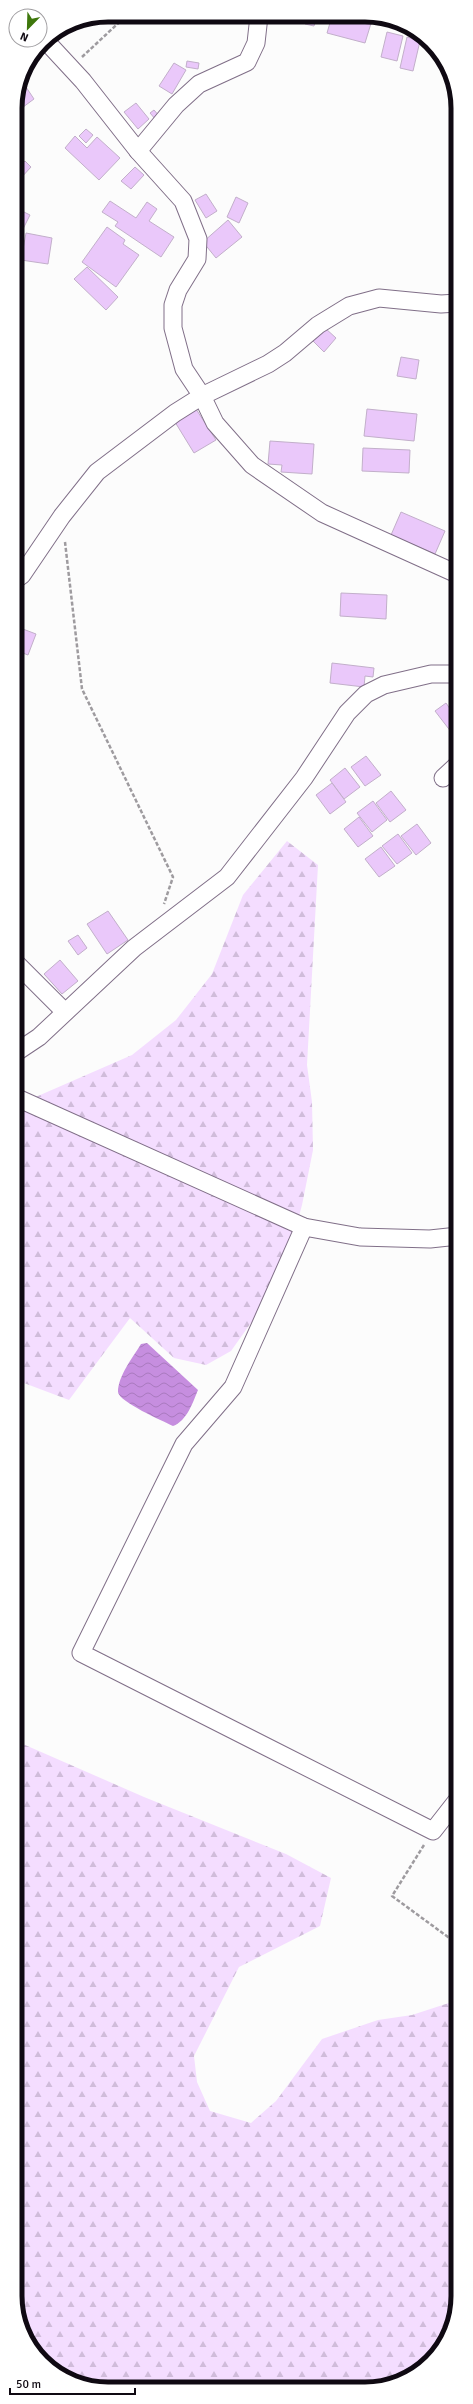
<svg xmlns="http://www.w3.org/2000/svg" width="473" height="2404" font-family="Signika,sans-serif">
<defs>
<pattern id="forest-firs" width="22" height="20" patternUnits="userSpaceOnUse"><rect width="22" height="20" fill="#f4ddff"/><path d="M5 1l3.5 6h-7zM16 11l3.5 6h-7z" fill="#d0bcda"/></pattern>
<pattern id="water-waves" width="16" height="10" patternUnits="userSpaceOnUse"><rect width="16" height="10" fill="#c68edf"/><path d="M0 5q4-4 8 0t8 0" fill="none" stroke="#a979be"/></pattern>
</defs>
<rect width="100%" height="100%" fill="#fcfcfc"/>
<g fill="url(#forest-firs)">
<path d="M287 841 318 865 307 1065 312 1102 313 1150 302 1205 282 1279 231 1351 206 1365 174 1358 130 1318 69 1400 16 1380 15 1106 132 1055 176 1020 212 974 243 895Z"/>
<path d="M16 1741 144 1797 286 1854 331 1878 320 1926 239 1967 194 2056 197 2082 210 2111 251 2123 276 2101 322 2039 378 2020 412 2015 458 2000V2302L435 2358 406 2379 377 2388 89 2387 38 2358 16 2308Z"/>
</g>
<path fill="url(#water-waves)" d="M147 1343 198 1390C193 1402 187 1421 173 1426 163 1421 119 1402 118 1392 118 1376 133 1357 141 1344Z"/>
<g fill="#eac8fa" stroke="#c2afca">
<path d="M307 16H317L314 26 305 24Z"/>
<path d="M332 16 361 17 372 20 365 43 327 33Z"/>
<path d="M387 32 403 36 397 61 381 57Z"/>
<path d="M407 37 420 41 413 71 400 68Z"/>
<path d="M187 61 199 63 198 69 186 67Z"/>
<path d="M174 63 186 70 172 94 159 86Z"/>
<path d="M24 84 34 99 15 113 19 87Z"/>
<path d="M136 103 149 119 138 129 124 112Z"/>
<path d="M154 110 160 117 156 120 150 113Z"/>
<path d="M86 129 93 135 86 143 79 136Z"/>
<path d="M75 136 87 148 97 137 120 158 99 180 65 148Z"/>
<path d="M25 161 31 167 20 179 15 174V170Z"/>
<path d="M135 167 144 175 131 189 121 181Z"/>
<path d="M206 194 217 211 206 218 195 200Z"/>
<path d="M236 197 248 203 239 223 227 217Z"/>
<path d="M110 201 136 218 147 202 157 209 149 221 174 237 161 257 115 226 118 222 102 212Z"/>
<path d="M20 210 30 215 22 231 15 227V220Z"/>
<path d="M228 220 242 237 216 258 203 242Z"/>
<path d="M107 227 125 240 123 244 139 255 116 287 82 262Z"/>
<path d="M26 233 52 238 48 264 21 260Z"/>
<path d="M87 267 118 297 106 310 74 279Z"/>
<path d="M325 328 336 338 324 352 313 341Z"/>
<path d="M401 357 419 360 416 379 397 376Z"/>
<path d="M196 409 216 440 194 453 175 422Z"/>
<path d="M367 409 417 414 414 441 364 436Z"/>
<path d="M270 441 314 444 312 474 281 472 282 465 268 464Z"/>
<path d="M363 448 410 450 409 473 362 471Z"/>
<path d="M401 512 445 531 435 554 391 535Z"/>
<path d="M341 593 387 595 386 619 340 616Z"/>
<path d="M15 626 36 634 28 655 15 650Z"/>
<path d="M332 663 374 668 373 677 365 676 364 687 330 683Z"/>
<path d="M446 703 457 719V736L455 737 435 711Z"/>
<path d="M366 756 381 775 365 786 351 767Z"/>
<path d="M345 768 360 787 344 799 330 780Z"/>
<path d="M332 783 346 802 330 814 316 795Z"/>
<path d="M391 791 406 810 390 822 376 803Z"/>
<path d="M373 801 387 820 372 832 357 813Z"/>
<path d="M359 817 373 836 358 847 344 829Z"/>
<path d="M417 824 431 843 416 855 401 836Z"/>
<path d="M398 834 412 853 397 864 382 846Z"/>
<path d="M381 847 395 866 379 877 365 859Z"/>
<path d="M108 911 128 940 107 954 87 924Z"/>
<path d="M78 935 87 948 78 955 68 941Z"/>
<path d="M60 960 78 981 62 994 44 974Z"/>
</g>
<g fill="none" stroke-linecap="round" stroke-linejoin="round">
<defs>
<g id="street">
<path d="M45 40 83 81 138 151 183 201 198 239 197 259 178 290 173 305V328L184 369 202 396 215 423 252 465 322 513 457 574"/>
<path d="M138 151 176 105 199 84 247 62 256 43 259 16"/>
<path d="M15 580 22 575 62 516 97 472 175 413 202 396 268 364 285 353 318 325 349 306 379 298 441 304 457 303"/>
<path d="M443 778 457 765"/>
<path d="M15 962 65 1012"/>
<path d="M15 1053 39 1037 134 948 227 877 304 778 347 713 366 694 384 685 431 674H457"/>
<path d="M15 1097 304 1227 360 1237 430 1239 458 1236"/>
<path d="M304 1227 233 1387 184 1444 81 1653 433 1831 458 1799"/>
</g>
</defs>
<use href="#street" stroke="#806f88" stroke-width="19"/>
<g stroke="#9e9b9f" stroke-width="2.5" stroke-dasharray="4 2" stroke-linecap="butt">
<path d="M82 57 127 15"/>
<path d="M65 542 82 689 173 877 164 904"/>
<path d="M424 1845 392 1896 448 1937 458 1939"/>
</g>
<use href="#street" stroke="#fff" stroke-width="17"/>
</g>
<path d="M0 0H473V2404H0ZM108 22H365A86 86 0 0 1 451 108V2296A86 86 0 0 1 365 2382H108A86 86 0 0 1 22 2296V108A86 86 0 0 1 108 22Z" fill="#fff" fill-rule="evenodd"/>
<path fill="none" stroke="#0f0912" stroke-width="5" d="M108 22H365A86 86 0 0 1 451 108V2296A86 86 0 0 1 365 2382H108A86 86 0 0 1 22 2296V108A86 86 0 0 1 108 22Z"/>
<g transform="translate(28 28) rotate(203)"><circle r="19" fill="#ffffff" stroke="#9f9da0"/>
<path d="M0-3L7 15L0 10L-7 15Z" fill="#3e770c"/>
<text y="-6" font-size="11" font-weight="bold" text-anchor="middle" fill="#0f0912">N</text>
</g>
<path d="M10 2388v6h125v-6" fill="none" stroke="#0f0912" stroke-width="2"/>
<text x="16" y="2388" font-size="12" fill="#0f0912" stroke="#ffffff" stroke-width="3" paint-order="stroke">50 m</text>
</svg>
